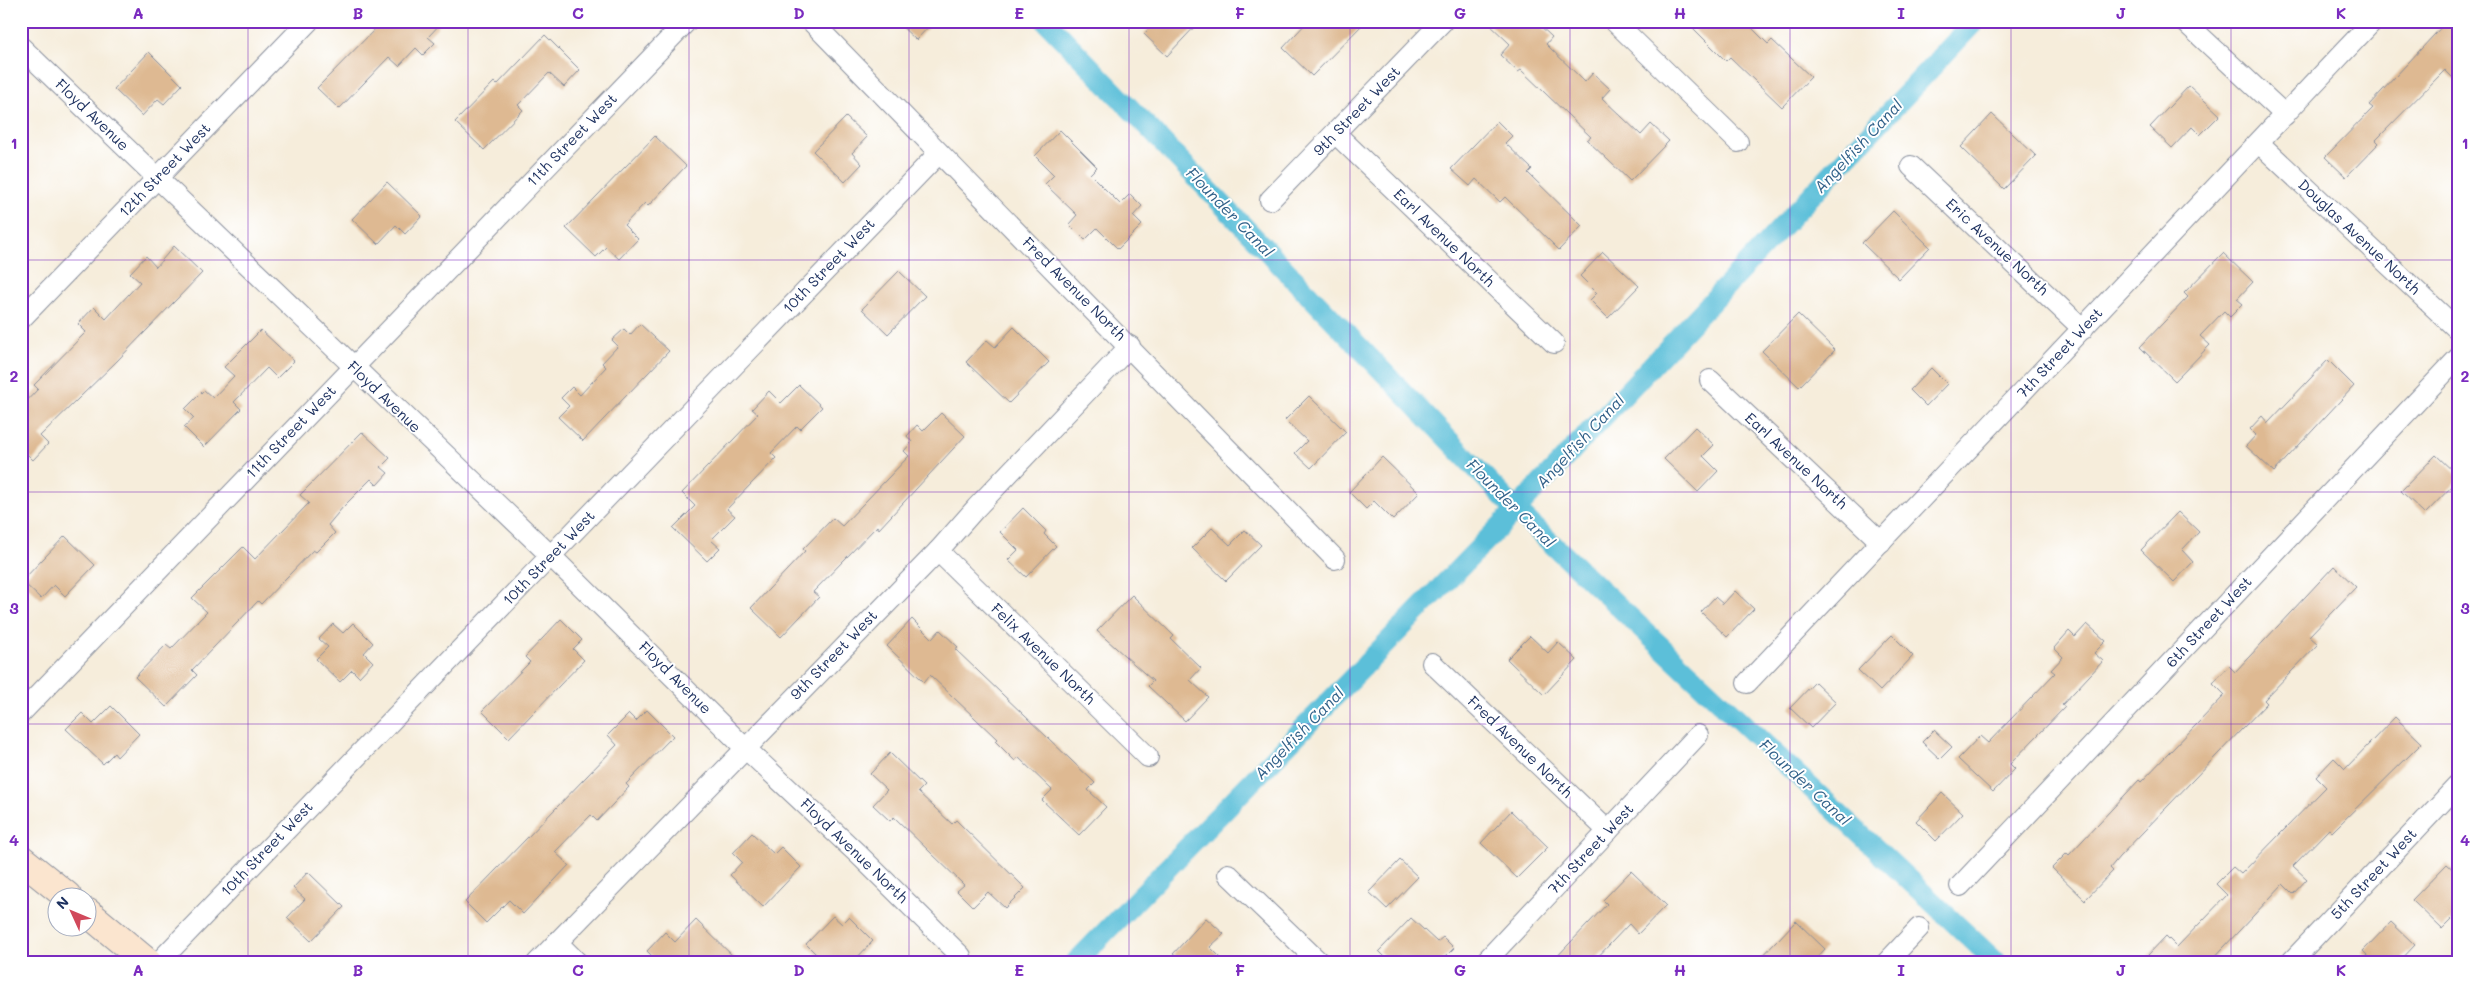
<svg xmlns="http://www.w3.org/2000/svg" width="2479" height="984" font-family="Mali,sans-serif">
<rect width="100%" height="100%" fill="#fff"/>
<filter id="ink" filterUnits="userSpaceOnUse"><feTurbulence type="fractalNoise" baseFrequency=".02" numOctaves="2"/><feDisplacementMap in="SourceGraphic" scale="10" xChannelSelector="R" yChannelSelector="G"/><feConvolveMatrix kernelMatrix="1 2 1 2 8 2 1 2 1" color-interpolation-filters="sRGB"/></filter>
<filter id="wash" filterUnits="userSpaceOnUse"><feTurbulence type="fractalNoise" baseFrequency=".0096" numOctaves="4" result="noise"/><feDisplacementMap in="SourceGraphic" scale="20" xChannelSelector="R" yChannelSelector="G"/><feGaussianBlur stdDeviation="1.12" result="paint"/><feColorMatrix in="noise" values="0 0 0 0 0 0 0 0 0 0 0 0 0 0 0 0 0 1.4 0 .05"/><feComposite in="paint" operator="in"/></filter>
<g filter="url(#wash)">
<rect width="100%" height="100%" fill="#f6eddb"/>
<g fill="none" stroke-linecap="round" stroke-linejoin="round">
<g stroke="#5bbfd9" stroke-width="21">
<path d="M1046 21 1516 510 1997 963"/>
<path d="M1075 963 1516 510 1975 21"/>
</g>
</g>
<g id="blocks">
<g fill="#deb992">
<path d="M383 21H443L428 37 435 43 423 55 416 48 399 66 389 57 339 109 317 88Z"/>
<path d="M896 21H934L916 40Z"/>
<path d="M1156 21H1200L1167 56 1144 34Z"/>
<path d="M1308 21H1366L1312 76 1283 48Z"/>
<path d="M1486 21H1535L1552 37 1546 44 1585 82 1593 73 1610 89 1602 98 1641 135 1651 124 1669 141 1630 181 1587 140 1591 137 1521 70 1518 72 1500 55 1510 44Z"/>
<path d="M1686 21H1745L1768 44 1772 40 1811 77 1782 107 1730 57 1726 61Z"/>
<path d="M2447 21H2458V83L2445 70 2376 140 2379 143 2346 177 2325 157 2373 108 2369 105Z"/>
<path d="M545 35 580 70 564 87 549 73 518 105 523 110 484 150 455 122 494 82 497 85Z"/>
<path d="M149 52 182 85 164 104 158 99 142 116 114 89Z"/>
<path d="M2189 86 2220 115 2200 135 2192 127 2172 148 2150 127Z"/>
<path d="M1992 114 2036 156 2004 189 1961 147Z"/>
<path d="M846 117 867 137 852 153 862 164 845 182 813 151Z"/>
<path d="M1497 121 1512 136 1505 143 1532 169 1528 173 1582 226 1559 250 1505 197 1500 202 1476 179 1470 186 1451 169Z"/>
<path d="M1060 130 1097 167 1090 174 1120 204 1130 194 1142 206 1133 216 1142 225 1118 249 1097 228 1085 240 1069 224 1077 215 1045 184 1054 175 1035 156Z"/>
<path d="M655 136 686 166 648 206 645 203 624 225 638 239 619 259 606 247 596 257 566 228Z"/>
<path d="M387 182 422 216 405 234 396 225 378 244 352 219Z"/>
<path d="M1893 211 1930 247 1899 279 1862 243Z"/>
<path d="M174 246 202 273 117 361 40 436 48 444 33 460 21 448V407L38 389 34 385 86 332 78 324 94 307 106 319 140 282 130 273 146 256 156 267Z"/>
<path d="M1603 252 1639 286 1608 318 1590 300 1597 293 1580 276Z"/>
<path d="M2223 253 2253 282 2237 299 2243 304 2230 317 2224 311 2200 336 2210 345 2175 381 2140 347 2188 297 2184 293Z"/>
<path d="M899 271 925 296 888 334 862 309Z"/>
<path d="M1798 314 1835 350 1799 387 1762 351Z"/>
<path d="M640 324 669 351 583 441 558 417 569 406 561 398 572 387 580 395 606 367 602 363 618 346 612 340 624 329 630 335Z"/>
<path d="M1014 327 1049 362 1009 403 966 362 987 340 995 347Z"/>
<path d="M261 330 294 361 277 378 267 368 234 402 241 409 204 447 184 427 194 418 185 409 204 390 213 398 234 376 224 367Z"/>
<path d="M2328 360 2354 386 2274 472 2246 446 2256 435 2250 429 2262 416 2268 423Z"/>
<path d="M1931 368 1947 384 1926 406 1910 390Z"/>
<path d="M799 385 822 407 800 429 797 426 771 453 776 458 727 509 735 516 711 540 720 548 707 561 673 528 695 506 682 493 758 414 752 409 769 391 781 403Z"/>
<path d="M1309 396 1346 432 1311 468 1295 453 1307 441 1285 420Z"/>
<path d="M941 413 965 436 879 529 877 526 813 592 819 597 781 637 751 608 805 551 803 549 833 518 842 526 909 456 904 451 912 442 907 436 917 425 923 431Z"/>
<path d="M1695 427 1714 445 1703 456 1718 471 1698 492 1664 459Z"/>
<path d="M362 432 390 458 381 467 388 473 377 485 371 479 343 507 328 525 335 533 316 552 313 550 261 604 258 601 192 670 197 675 166 707 135 677 166 645 171 649 207 612 192 598 243 547 255 559 309 503 300 495Z"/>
<path d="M2436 455 2458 476V480L2425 514 2401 491Z"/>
<path d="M1382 457 1419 493 1393 520 1374 501 1366 509 1349 492Z"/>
<path d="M1023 508 1046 531 1044 534 1056 546 1026 577 1008 560 1018 550 1000 532Z"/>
<path d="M2178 512 2199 532 2182 550 2193 562 2174 582 2141 550Z"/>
<path d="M1212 528 1230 545 1245 530 1261 545 1226 581 1192 548Z"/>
<path d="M65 536 95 565 65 596 54 585 41 599 22 581Z"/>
<path d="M2334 566 2356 587 2309 636 2318 644 2264 700 2267 703 2119 857 2110 868 2113 871 2085 900 2052 868 2067 853 2069 855 2139 780 2141 782 2225 695 2213 683 2229 666 2235 672Z"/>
<path d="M1735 591 1754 609 1727 637 1701 612 1715 597 1723 604Z"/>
<path d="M1132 595 1174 636 1171 639 1201 668 1190 680 1208 697 1185 721 1148 686 1153 681 1097 631Z"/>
<path d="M561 619 582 640 573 649 584 660 509 738 482 711 530 662 525 657Z"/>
<path d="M912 619 932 639 940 630 958 647 955 649 1095 783 1088 790 1106 807 1079 835 1042 800 1052 790 1018 757 1015 761 995 741 997 739 930 675 924 682 887 646Z"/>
<path d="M353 623 373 643 364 653 373 662 359 677 352 670 340 682 316 659 328 647 319 639 333 624 343 633Z"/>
<path d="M2087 624 2106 641 2094 653 2103 661 2062 705 2065 707 2010 764 2015 769 1993 792 1958 759 1980 736 1988 743 2055 673 2051 670 2063 657 2054 648 2069 631 2075 637Z"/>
<path d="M1892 635 1913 656 1880 691 1858 670Z"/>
<path d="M1530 636 1548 653 1558 642 1577 660 1544 695 1507 659Z"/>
<path d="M1815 682 1836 702 1811 728 1790 708Z"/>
<path d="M111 706 139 734 117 757 114 753 103 764 66 729 82 713 93 724Z"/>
<path d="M647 710 673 736 626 784 629 787 597 821 591 815 555 852 569 865 523 914 509 900 486 923 465 902 617 745 608 735 629 714 636 721Z"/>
<path d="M2395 717 2422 743 2332 832 2329 829 2293 866 2307 879 2293 894 2283 884 2209 963H2156L2148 955 2166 936 2177 947 2227 895 2216 884 2233 867 2241 874 2326 787 2316 777 2334 758 2345 769Z"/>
<path d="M1934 730 1952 747 1940 759 1922 742Z"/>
<path d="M890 753 924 786 918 792 952 824 956 820 1025 888 1005 908 988 892 973 907 957 891 964 885 894 817 890 821 873 805 887 790 870 774Z"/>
<path d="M1942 793 1963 813 1936 841 1916 821Z"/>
<path d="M1511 811 1548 847 1517 878 1481 843Z"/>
<path d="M752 833 774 854 781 847 801 867 763 907 730 875 742 862 733 853Z"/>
<path d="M1400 860 1418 877 1387 909 1369 892Z"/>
<path d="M2447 864 2458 874V913L2442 929 2412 900Z"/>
<path d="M1631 871 1666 905 1638 934 1629 924 1592 963H1551L1607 904 1603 900Z"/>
<path d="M308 872 344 907 311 941 287 918 305 899 293 888Z"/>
<path d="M833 916 842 924 849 917 873 941 852 963H825L806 944Z"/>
<path d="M1206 918 1224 934 1210 947 1226 963H1184L1173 954Z"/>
<path d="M1411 918 1437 942 1443 937 1454 948 1439 963H1391L1379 951Z"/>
<path d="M696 920 740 963H659L647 951 665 932 675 942Z"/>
<path d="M1796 921 1825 949 1812 963H1756Z"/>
<path d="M2391 922 2415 945 2398 963H2375L2363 951Z"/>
</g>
</g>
</g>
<g filter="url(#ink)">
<use href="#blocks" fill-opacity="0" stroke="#888e9c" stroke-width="1"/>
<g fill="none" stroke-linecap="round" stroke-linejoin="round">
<defs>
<g id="street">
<path d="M811 21 1335 559"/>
<path d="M1614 21 1738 142"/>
<path d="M2184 21 2285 115"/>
<path d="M21 47 552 557 745 748 859 855 961 956"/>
<path d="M1335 133 1554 343"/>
<path d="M2259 143 2458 330"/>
<path d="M1911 166 2083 329"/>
<path d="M1270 200 1443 21"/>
<path d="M21 319 309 21"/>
<path d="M1710 380 1881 542"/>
<path d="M938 551 1148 757"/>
<path d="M1432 663 1608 831"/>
<path d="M1747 683 2373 21"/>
<path d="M21 713 687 21"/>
<path d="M1228 874 1320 963"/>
<path d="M1960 886 2458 358"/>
<path d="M557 942 578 963"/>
<path d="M158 963 939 153"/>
<path d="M537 963 938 551 976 508 1130 346"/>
<path d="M1484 963 1698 735"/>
<path d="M1886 963 1919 928"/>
<path d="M2290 963 2458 785"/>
</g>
<g id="secondary">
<path d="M21 859 67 896"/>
<path d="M88 913 148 963"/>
</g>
</defs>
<use href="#street" stroke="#888e9c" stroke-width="22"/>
<use href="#secondary" stroke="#888e9c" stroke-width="30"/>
<use href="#street" stroke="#fff" stroke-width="20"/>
<use href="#secondary" stroke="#fbe5cf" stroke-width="28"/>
</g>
</g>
<path fill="none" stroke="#7b2cbf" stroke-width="1" stroke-opacity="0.55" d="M248 21V963M468 21V963M689 21V963M909 21V963M1129 21V963M1350 21V963M1570 21V963M1790 21V963M2011 21V963M2231 21V963M21 260H2458M21 492H2458M21 724H2458"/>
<g text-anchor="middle" stroke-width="4" stroke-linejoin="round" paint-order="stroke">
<g font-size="15" fill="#1b2f5e" stroke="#fff">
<text transform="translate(1357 111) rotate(-46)" y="5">9th Street West</text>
<text transform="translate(92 115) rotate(44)" y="5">Floyd Avenue</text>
<text transform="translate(572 140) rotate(-46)" y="5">11th Street West</text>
<text transform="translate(165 170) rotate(-46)" y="5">12th Street West</text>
<text transform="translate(2359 237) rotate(43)" y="5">Douglas Avenue North</text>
<text transform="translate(1444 238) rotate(44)" y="5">Earl Avenue North</text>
<text transform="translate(1997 247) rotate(43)" y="5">Eric Avenue North</text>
<text transform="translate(829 266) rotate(-46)" y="5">10th Street West</text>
<text transform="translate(1074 289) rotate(45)" y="5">Fred Avenue North</text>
<text transform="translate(2060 353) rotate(-47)" y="5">7th Street West</text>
<text transform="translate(384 397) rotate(44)" y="5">Floyd Avenue</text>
<text transform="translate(291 432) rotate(-46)" y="5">11th Street West</text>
<text transform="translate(1796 461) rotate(43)" y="5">Earl Avenue North</text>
<text transform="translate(549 558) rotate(-46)" y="5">10th Street West</text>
<text transform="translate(2209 622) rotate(-47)" y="5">6th Street West</text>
<text transform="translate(1043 654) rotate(44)" y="5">Felix Avenue North</text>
<text transform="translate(834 655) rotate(-46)" y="5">9th Street West</text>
<text transform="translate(675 678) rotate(45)" y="5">Floyd Avenue</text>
<text transform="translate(1520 747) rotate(44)" y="5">Fred Avenue North</text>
<text transform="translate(267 849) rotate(-46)" y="5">10th Street West</text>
<text transform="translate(1591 849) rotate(-47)" y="5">7th Street West</text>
<text transform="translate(854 851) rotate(44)" y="5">Floyd Avenue North</text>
<text transform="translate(2374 874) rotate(-47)" y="5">5th Street West</text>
</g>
<g font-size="16" font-style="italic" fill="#316189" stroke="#fff">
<text transform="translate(1858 146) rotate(-47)" y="6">Angelfish Canal</text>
<text transform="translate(1230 212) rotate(46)" y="6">Flounder Canal</text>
<text transform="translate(1580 441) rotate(-47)" y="6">Angelfish Canal</text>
<text transform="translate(1511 503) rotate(45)" y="6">Flounder Canal</text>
<text transform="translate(1299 733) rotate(-46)" y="6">Angelfish Canal</text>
<text transform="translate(1805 782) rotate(43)" y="6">Flounder Canal</text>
</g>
</g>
<rect width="2479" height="984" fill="none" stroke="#fff" stroke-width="55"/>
<g transform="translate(72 912) rotate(314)"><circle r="24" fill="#ffffff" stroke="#a4acbf"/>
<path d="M0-4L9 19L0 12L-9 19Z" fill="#d1495b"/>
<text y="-8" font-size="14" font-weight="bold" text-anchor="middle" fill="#1b2f5e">N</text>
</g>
<rect x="28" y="28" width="2424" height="928" fill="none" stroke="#7b2cbf" stroke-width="2"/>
<g font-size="16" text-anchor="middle" font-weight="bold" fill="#7b2cbf">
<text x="138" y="19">A</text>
<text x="358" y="19">B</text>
<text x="578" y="19">C</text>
<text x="799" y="19">D</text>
<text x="1019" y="19">E</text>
<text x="1240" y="19">F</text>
<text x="1460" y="19">G</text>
<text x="1680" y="19">H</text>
<text x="1901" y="19">I</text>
<text x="2121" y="19">J</text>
<text x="2341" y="19">K</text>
<text x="14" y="149">1</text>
<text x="2465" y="149">1</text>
<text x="14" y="382">2</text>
<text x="2465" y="382">2</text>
<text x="14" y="614">3</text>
<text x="2465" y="614">3</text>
<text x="14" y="846">4</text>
<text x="2465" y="846">4</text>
<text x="138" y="976">A</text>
<text x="358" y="976">B</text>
<text x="578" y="976">C</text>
<text x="799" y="976">D</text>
<text x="1019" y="976">E</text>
<text x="1240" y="976">F</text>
<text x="1460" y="976">G</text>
<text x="1680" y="976">H</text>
<text x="1901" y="976">I</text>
<text x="2121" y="976">J</text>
<text x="2341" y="976">K</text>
</g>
</svg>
